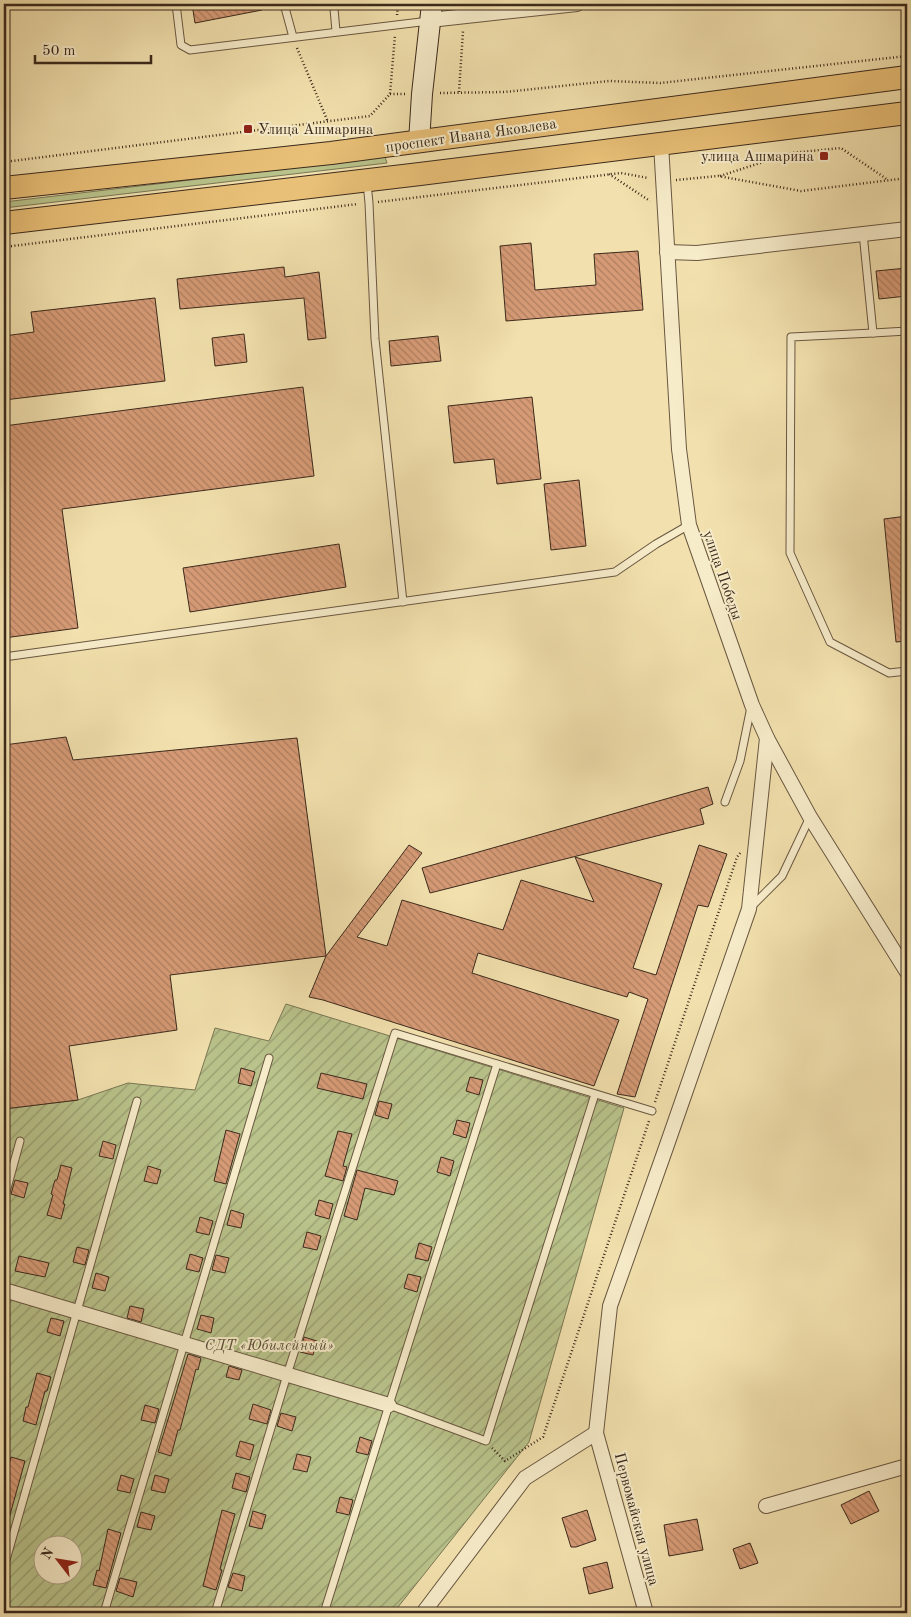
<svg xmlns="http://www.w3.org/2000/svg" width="911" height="1617" font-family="'Old Standard TT',serif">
<defs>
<pattern id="garden-furrows" width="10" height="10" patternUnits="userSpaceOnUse" patternTransform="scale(1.25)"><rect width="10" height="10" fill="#b9c38b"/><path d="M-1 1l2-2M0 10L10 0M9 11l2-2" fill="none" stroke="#989e71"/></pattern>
<pattern id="building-back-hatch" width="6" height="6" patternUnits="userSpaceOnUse" patternTransform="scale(1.25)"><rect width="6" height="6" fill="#d69b76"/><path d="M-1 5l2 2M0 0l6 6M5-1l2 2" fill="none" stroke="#af7e60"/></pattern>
</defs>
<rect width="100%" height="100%" fill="#f2e1ae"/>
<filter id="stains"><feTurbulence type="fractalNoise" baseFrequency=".004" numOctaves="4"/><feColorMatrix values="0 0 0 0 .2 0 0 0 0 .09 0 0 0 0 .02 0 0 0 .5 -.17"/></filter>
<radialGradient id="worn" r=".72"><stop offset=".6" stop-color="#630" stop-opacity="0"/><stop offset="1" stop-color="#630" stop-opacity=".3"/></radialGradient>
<path fill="#b9c38b" stroke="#7a7654" d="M385 157 387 163 4 208V202Z"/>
<path fill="url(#garden-furrows)" stroke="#7a7654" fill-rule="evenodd" d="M286 1004 624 1108 529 1442 398 1607 397 1613H4V1109L78 1100 128 1083 195 1090 215 1028 269 1041ZM42 1544H72V1574H42Z"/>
<g fill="url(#building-back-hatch)" stroke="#3b291c">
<path d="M192 4H261L262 10 195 23Z"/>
<path d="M531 243 535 290 596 285 594 254 638 251 643 310 506 321 500 246Z"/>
<path d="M284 267 285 277 319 272 326 338 308 340 304 298 180 309 177 279Z"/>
<path d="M907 268V296L879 299 876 271Z"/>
<path d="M155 298 165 381 4 400V336L34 332 31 312Z"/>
<path d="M244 334 247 362 215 366 212 338Z"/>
<path d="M438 336 441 361 391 366 389 341Z"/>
<path d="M303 387 314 476 62 509 78 628 4 638V426Z"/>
<path d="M532 397 541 479 497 484 494 459 454 463 448 406Z"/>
<path d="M579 480 586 546 551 550 544 484Z"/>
<path d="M907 516V641L896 642 884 519Z"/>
<path d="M339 544 346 587 190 612 183 568Z"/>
<path d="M66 737 73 760 297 738 326 956 170 975 177 1030 69 1046 78 1100 4 1109V745Z"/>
<path d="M708 787 713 804 700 809 704 824 430 893 422 868Z"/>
<path d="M409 845 422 853 357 937 387 946 402 900 503 930 521 880 594 902 575 857 662 884 633 968 656 975 699 845 727 854 708 907 698 905 635 1097 617 1094 648 999 629 992 627 997 478 953 472 973 619 1020 594 1086 323 1000 309 997 326 956Z"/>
<path d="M241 1068 255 1072 251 1086 238 1083Z"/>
<path d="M321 1073 367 1084 363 1099 317 1088Z"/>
<path d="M470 1077 483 1080 479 1095 466 1091Z"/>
<path d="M379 1101 392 1104 388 1119 375 1115Z"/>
<path d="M457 1120 470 1123 466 1138 453 1134Z"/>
<path d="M226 1130 240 1134 226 1184 214 1181Z"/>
<path d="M338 1131 352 1134 343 1166 347 1167 343 1181 325 1176Z"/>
<path d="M103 1141 116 1145 113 1159 99 1156Z"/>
<path d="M441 1157 454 1161 450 1176 437 1172Z"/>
<path d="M61 1165 72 1168 63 1204H65L61 1219 47 1215 53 1195 51 1194 55 1180H57Z"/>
<path d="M148 1166 161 1170 157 1184 144 1181Z"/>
<path d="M357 1170 398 1181 394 1195 365 1188 357 1220 344 1216Z"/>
<path d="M15 1180 28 1183 24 1198 11 1194Z"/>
<path d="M319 1200 333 1204 329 1219 315 1215Z"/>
<path d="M231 1210 244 1214 241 1228 227 1225Z"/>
<path d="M200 1217 213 1221 209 1235 196 1232Z"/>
<path d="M307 1232 321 1236 317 1250 303 1247Z"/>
<path d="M419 1243 432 1247 428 1261 415 1258Z"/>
<path d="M77 1247 89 1250 85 1265 73 1262Z"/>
<path d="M190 1254 203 1258 199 1272 186 1269Z"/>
<path d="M216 1255 229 1258 225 1273 212 1270Z"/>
<path d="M19 1256 49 1263 45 1277 15 1271Z"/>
<path d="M96 1273 109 1277 105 1291 92 1288Z"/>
<path d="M408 1274 421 1277 417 1292 404 1288Z"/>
<path d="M130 1306 144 1309 141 1322 127 1318Z"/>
<path d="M201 1315 214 1318 211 1333 197 1329Z"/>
<path d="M51 1318 64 1321 60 1336 47 1332Z"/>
<path d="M304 1337 317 1341 313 1355 300 1352Z"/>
<path d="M188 1354 201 1358 198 1370 196 1369 180 1430H178L171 1456 158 1452Z"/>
<path d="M229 1366 242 1370 239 1380 226 1377Z"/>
<path d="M37 1373 51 1377 47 1391H45L36 1425 23 1421 26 1407H28Z"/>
<path d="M253 1404 271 1410 267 1424 249 1419Z"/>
<path d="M145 1405 159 1409 155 1423 141 1420Z"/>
<path d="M281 1413 296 1417 292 1431 277 1426Z"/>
<path d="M360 1437 372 1441 368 1455 356 1452Z"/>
<path d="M240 1441 254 1445 250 1460 236 1456Z"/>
<path d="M297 1454 311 1457 307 1472 293 1469Z"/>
<path d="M11 1457 25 1461 8 1522 4 1521V1483Z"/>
<path d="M236 1473 250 1477 246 1492 232 1488Z"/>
<path d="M121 1475 134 1479 130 1493 117 1490Z"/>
<path d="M155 1475 169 1479 165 1493 151 1490Z"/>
<path d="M869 1491 879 1511 851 1524 841 1505Z"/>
<path d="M340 1497 353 1500 349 1515 336 1512Z"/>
<path d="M222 1510 235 1514 220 1569 222 1570 216 1590 203 1586Z"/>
<path d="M587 1510 596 1540 576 1547H571L562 1518Z"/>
<path d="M253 1511 266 1515 262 1529 249 1526Z"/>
<path d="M141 1512 155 1516 151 1530 137 1527Z"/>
<path d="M697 1519 703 1550 669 1556 664 1525Z"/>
<path d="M108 1529 121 1533 106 1588 93 1585 97 1570 99 1571Z"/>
<path d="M750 1543 758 1563 740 1569 733 1549Z"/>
<path d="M607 1562 613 1588 589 1594 583 1568Z"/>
<path d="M233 1573 245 1576 242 1591 228 1587Z"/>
<path d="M120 1578 137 1582 133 1597 116 1591Z"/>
</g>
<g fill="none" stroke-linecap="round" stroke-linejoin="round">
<defs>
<g id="service">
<path d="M176 4 181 45 190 50 429 21"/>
<path d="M284 4 293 37"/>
<path d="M332 4 334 9 336 31"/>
<path d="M367 183 369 203 375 339 403 602"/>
<path d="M863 233 873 333 907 331"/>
<path d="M873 333 791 337 790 553 830 642 889 673 907 671"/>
<path d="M4 657 615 572 656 544 689 525"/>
<path d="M725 802 740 761 751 707"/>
<path d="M751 907 782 876 810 817"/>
<path d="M4 1199 20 1141"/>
<path d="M389 1405 486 1441 595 1094"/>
<path d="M4 1567 137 1101"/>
<path d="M104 1613 269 1058"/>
<path d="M215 1613 287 1375 395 1033 652 1111"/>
<path d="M324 1613 389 1405 497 1064"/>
</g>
<g id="minor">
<path d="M430 20 577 4"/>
<path d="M661 144 679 449 689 525 752 705 767 738 810 817 907 972"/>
<path d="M667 252 697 253 907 229"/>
<path d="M4 1290 389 1405"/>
<path d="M766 1506 907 1466"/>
<path d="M423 1613 525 1478 596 1433"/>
<path d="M646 1613 596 1433 610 1306 668 1142 749 909 767 738"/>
</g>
<path id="secondary" d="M419 142 422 94 432 4"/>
<g id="primary">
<path d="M4 188 331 153 907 77"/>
<path d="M4 223 420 174 907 113"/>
</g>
</defs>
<use href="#service" stroke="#695740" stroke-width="9"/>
<use href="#minor" stroke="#695740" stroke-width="16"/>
<use href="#secondary" stroke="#3b291c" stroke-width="22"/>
<use href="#primary" stroke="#3b291c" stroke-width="24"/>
<g stroke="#3b291c" stroke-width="2.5" stroke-dasharray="1 2.5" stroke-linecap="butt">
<path d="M397 15 398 4"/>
<path d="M297 48 328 122"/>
<path d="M459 92 463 31"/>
<path d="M440 93 505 92 609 81 660 83 907 56"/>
<path d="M390 94H406"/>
<path d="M4 162 370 116 390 94 395 35"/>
<path d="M609 174 650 201"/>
<path d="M720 176 791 153 841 148 888 180"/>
<path d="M676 180 718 176 801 191 907 178"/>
<path d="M378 202 621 173 648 178"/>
<path d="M4 247 358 204"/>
<path d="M655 1102 737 857 741 852"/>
<path d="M492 1448 505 1461 543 1437 649 1121"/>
</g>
<use href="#service" stroke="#f7ecca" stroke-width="7"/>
<use href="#minor" stroke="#f7ecca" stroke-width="14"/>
<use href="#secondary" stroke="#f7ecca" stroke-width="20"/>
<use href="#primary" stroke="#e9c077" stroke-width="22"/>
</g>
<g fill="#8f2418" stroke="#f7ecca" stroke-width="2">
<rect x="243" y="124" width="10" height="10" rx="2.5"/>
<rect x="819" y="151" width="10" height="10" rx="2.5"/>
</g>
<g text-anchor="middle" stroke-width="4" stroke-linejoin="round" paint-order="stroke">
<g font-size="15" fill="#3b291c" stroke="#f7ecca" text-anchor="start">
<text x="258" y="134">Улица Ашмарина</text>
<text x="814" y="161" text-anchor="end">улица Ашмарина</text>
</g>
<g font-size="15" fill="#3b291c" stroke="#f7ecca">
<text transform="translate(471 135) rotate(-8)" y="5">проспект Ивана Яковлева</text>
<text transform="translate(723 575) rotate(71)" y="5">улица Победы</text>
<text transform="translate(637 1519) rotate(75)" y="5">Первомайская улица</text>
</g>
<g font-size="15" font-style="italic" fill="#5a5038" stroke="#f7ecca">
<text x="269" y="1350">СДТ «Юбилейный»</text>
</g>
</g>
<rect width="911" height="1617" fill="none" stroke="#f2e1ae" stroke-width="20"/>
<rect x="5" y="5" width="901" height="1607" fill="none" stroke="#3b291c" stroke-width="2.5"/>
<rect x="10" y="10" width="891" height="1597" fill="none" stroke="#3b291c"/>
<g transform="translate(58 1560) rotate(301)"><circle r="24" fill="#f7ecca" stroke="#ac9e84"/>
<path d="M0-4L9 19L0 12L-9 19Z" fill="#8f2418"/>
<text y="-8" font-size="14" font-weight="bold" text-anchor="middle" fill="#3b291c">N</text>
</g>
<path d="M35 55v8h116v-8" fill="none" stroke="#3b291c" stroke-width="2.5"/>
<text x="42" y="55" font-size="15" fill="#3b291c" stroke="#f7ecca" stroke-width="4" paint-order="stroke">50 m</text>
<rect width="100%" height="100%" filter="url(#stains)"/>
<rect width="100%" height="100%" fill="url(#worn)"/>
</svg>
